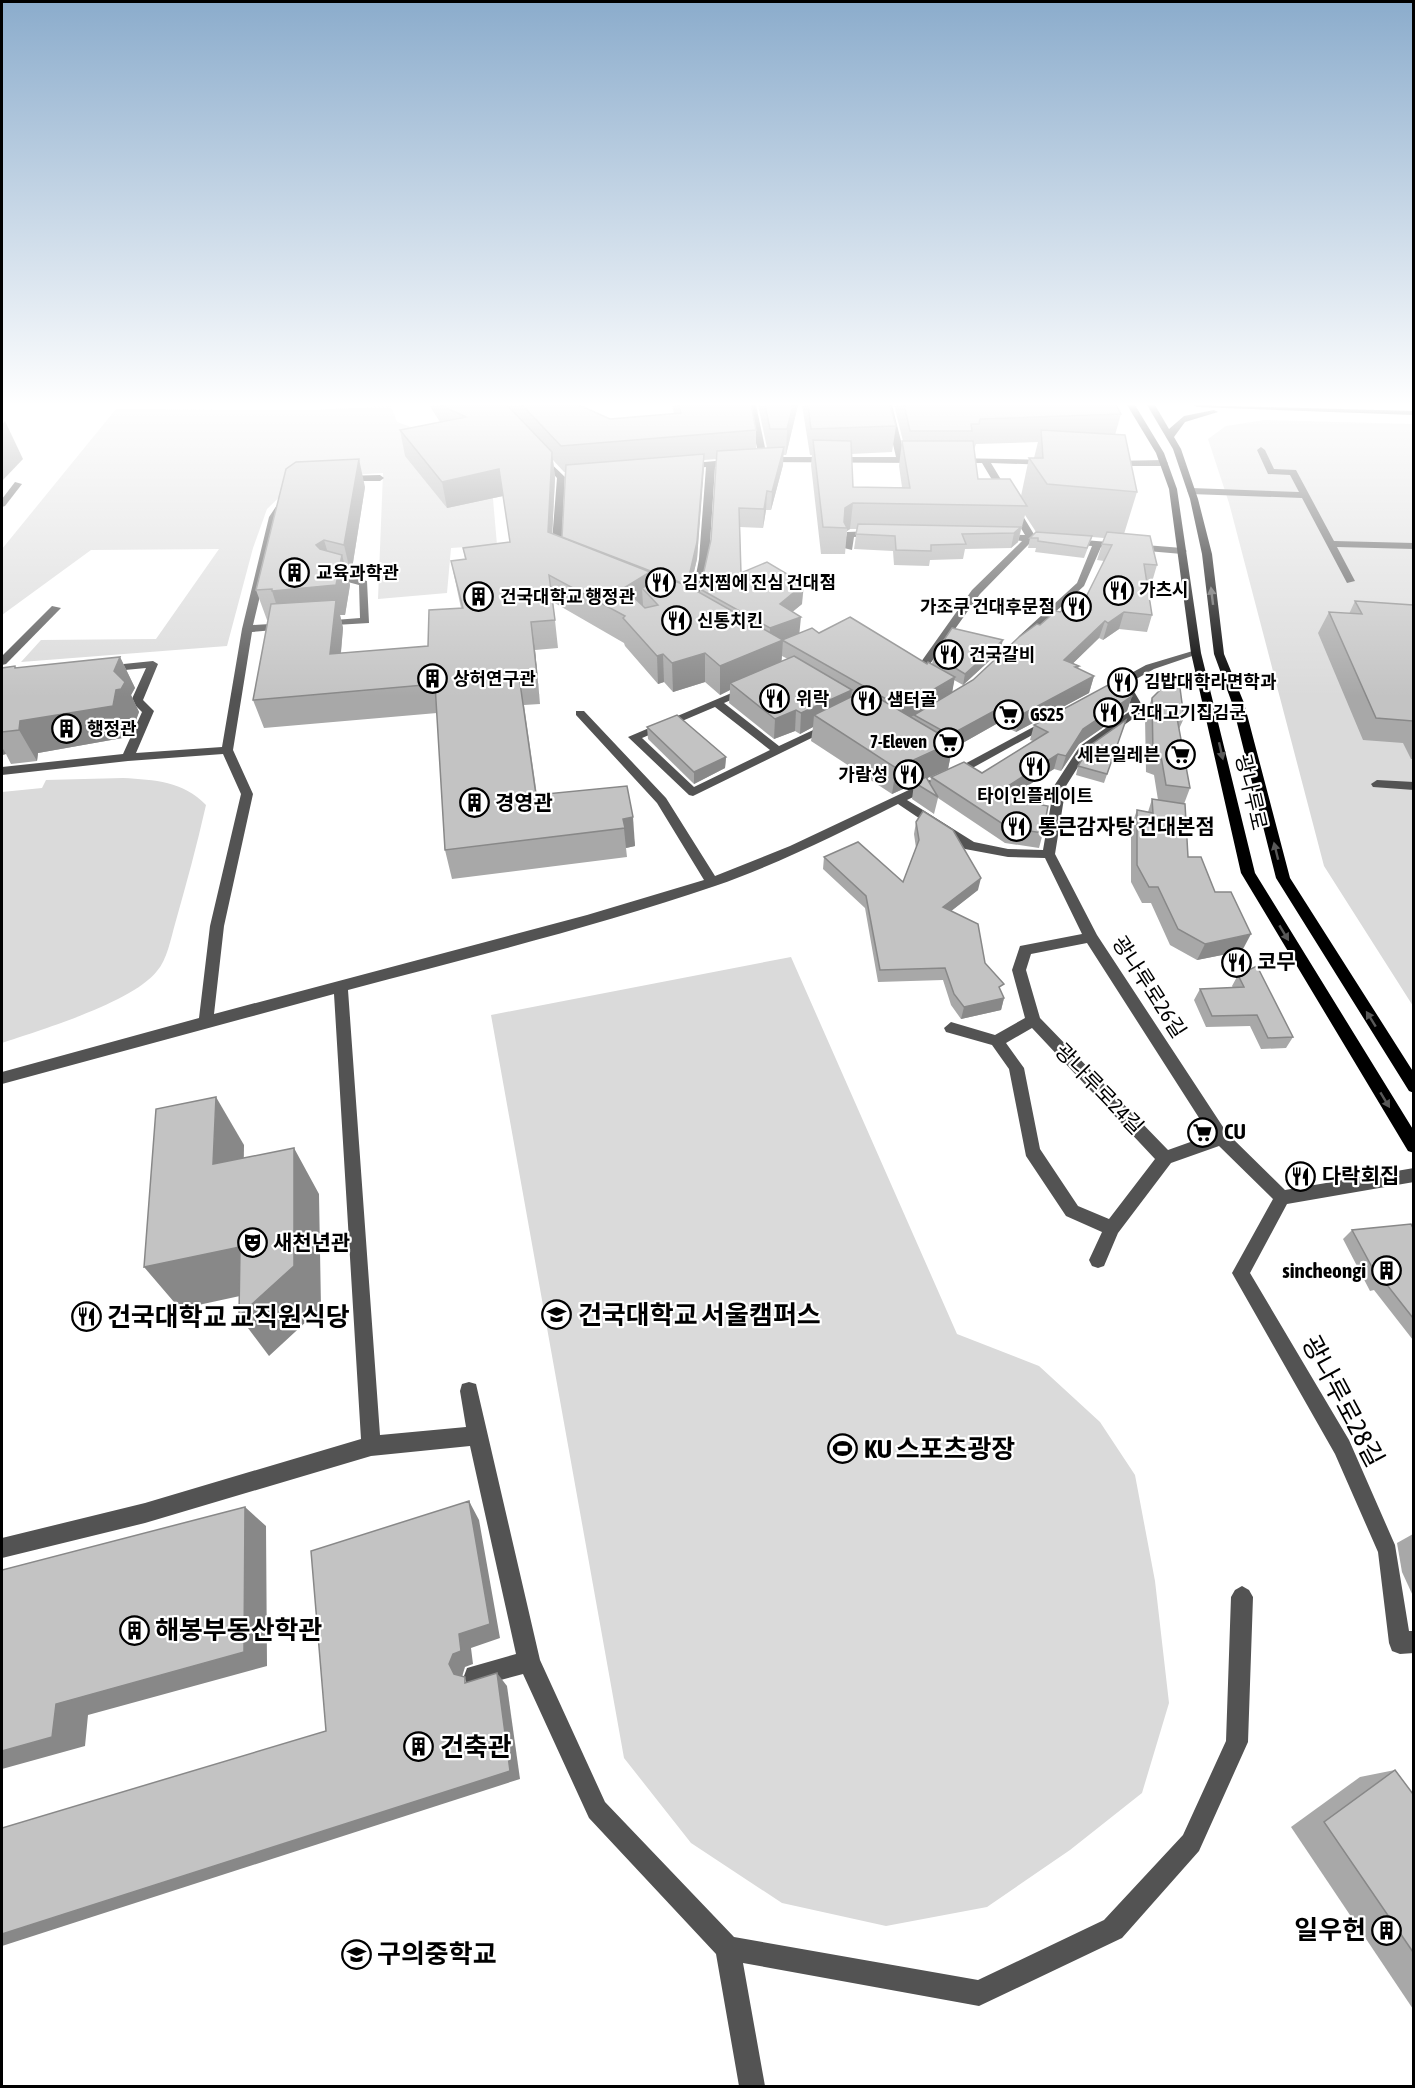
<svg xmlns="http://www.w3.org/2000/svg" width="1415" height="2088" font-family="'Asap Condensed','Noto Sans KR',sans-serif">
<rect width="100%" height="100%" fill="#fff"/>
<g fill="#dadada">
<path d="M391 406 397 422 436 436 486 480 493 499 497 545 451 548 447 593 378 599 383 473 316 477 293 484 267 509 253 548 227 646 21 662 41 640 156 639 219 549 91 550 2 615V549L116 409 310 410Z"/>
<path d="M1265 420 1413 424V1006L1324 866 1229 503 1208 439 1226 426Z"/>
<path d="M123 778C155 780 183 781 206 805 197 845 186 885 175 924 171 938 167 960 157 971 133 1002 41 1030 2 1043V792L42 788 46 780Z"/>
<path d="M791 957 957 1334 1039 1366 1100 1422 1135 1475 1155 1581 1169 1703 1142 1793 1070 1850 987 1907 886 1926 782 1903 691 1843 624 1758 491 1015Z"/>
</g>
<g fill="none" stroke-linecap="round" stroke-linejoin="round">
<g fill="#535353" fill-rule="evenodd">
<path d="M748 405H756L767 457H896L884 405H892L905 457H920L924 460 920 463 760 462Z"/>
<path d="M1261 447 1265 450 1274 469 1296 470 1334 541 1414 543V549L1337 547 1355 581 1347 583 1302 498 1191 494 1187 491 1191 488 1299 492 1290 475 1268 474 1257 450Z"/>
<path d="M541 454 565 477 561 554 556 557 551 554 557 478 537 457Z"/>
<path d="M953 458 1052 460V464L1049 465 991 463 1035 536 1182 548 1187 551 1182 554 1101 547 1084 586 1023 641 1018 638 1019 636 1077 583 1092 546 1032 541 980 594 925 671H917L916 669 972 590 1022 541 996 538V534L1025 535 982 463H956L952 460Z"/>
<path d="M737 459 741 462 740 464 715 467 709 559 698 610 689 612 699 559 706 467 683 470 679 467 683 464Z"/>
<path d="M1112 461 1164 460 1168 463 1164 466H1109L1108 464Z"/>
<path d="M343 476 380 475 384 478 380 481H340V477Z"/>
<path d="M15 482 22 484 5 506 2 507V499Z"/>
<path d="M286 495 290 498 279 517 253 625 286 623 291 626 286 629 252 632 233 750 253 794 224 926 214 1014 587 915 704 880 657 803 576 715V711H584L666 798 715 876 790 846 930 780 936 784 934 787 907 800 974 842 1008 849 1043 850 1054 786 1080 746 1133 709 1121 687 1095 700 1089 697 1091 695 1146 665 1196 650 1201 653 1154 669 1129 683 1145 710 1088 751 1066 786 1055 854 1097 935 1227 1133 1285 1190 1414 1168V1182L1287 1204 1250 1273 1349 1440 1395 1545 1409 1631H1414V1653L1400 1654 1392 1651 1389 1643 1378 1552 1335 1454 1232 1273 1273 1199 1219 1146 1171 1163 1118 1233 1104 1266 1098 1268 1092 1266 1089 1260 1102 1232 1066 1216 1026 1156 1009 1069 992 1045 946 1032 944 1028 951 1022 995 1035 1025 1018 1012 970 1020 946 1082 934 1045 858 1008 857 965 849 898 804C838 834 778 864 715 886 595 927 471 957 348 990L380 1435 466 1427 460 1391 462 1384 469 1382 476 1384 540 1660 605 1802 734 1937 978 1980 1104 1920 1183 1835 1226 1741 1231 1597 1235 1590 1242 1586 1249 1590 1253 1597 1248 1742 1199 1851 1122 1938 979 2006 743 1963 765 2086H739L716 1954 589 1818 523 1674 475 1687 467 1684 464 1676 467 1668 516 1654 470 1446 371 1456 145 1523 2 1558V1538L145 1503 361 1439 334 994 2 1084V1072L199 1018 210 926 241 794 223 754 128 761 2 775V767L123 754 142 712 131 701 146 668 104 672 99 669 104 666 153 661 158 664 143 700 154 711 136 753 222 747 242 629 269 517 283 496ZM1087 943 1210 1135 1168 1150 1040 1018 1026 970 1031 954ZM1032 1028 1155 1159 1109 1219 1078 1206 1040 1149 1024 1068 1006 1043Z"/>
<path d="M876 531 879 532V536L854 537 852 550 844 548 847 532Z"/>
<path d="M332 572 367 581 369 623 318 626V622L322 621 360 618 359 585 329 577 327 575Z"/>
<path d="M52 606 61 608 6 664 2 665V656Z"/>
<path d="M748 686 752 687V691L724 703 779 746 826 724 830 723 836 726 693 796 689 795 628 737ZM715 707 770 750 694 787 642 738Z"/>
<path d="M1050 718 1056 721 1054 723 956 777 952 778 946 774Z"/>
<path d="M1377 780 1414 782V790L1373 787 1371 784Z"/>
</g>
<g fill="#000" fill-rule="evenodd">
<path d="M1127 405H1135L1164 453 1177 489 1201 653 1255 873 1414 1131V1153L1408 1151 1241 873 1191 653 1169 489 1156 453Z"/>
<path d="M1147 405H1155L1169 429 1184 416 1214 410 1218 412 1185 422 1174 437 1181 449 1198 499 1212 554 1224 654 1244 703 1290 878 1414 1073V1093L1409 1091 1276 878 1232 703 1214 654 1202 554 1190 499 1173 449Z"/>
<path d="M1193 405 1414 411V415L1197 407Z"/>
</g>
</g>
<g fill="#a8a8a8" fill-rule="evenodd">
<path d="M429 405H579L610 419 674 414 672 405H751L756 430V449L767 448 758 405H798L786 455H783V465L771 510H766L763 528 740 527 741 573 802 604 792 612 799 633H819L927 664H932L934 655 1000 651 963 685 954 680 952 692 973 680 1040 625 1086 597 1104 561 1097 560 1104 538 1092 537 1084 558 1035 552 1036 548H1028L1030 538 1036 532 1025 515 1018 542 1011 548 965 549 963 559 930 560 929 566 894 565 893 551 854 549 857 529H850L847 531 845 554H821L811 465 812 455H810L802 405H890L896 426 892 452 851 454 853 487H902L899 466 902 441H903L894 405H1116L1121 414 1115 435 1137 492 1124 534 1157 565 1152 582 1147 581 1152 615 1147 632 1119 629 1103 640 1099 638 1073 663 1079 666 1078 669 1094 676 1089 693 1016 732 998 723 952 749 948 769 927 778 930 784 931 777 982 773 1033 741 1030 740 1034 725 1132 696 1127 711 1079 744 1061 771 1054 769 1012 795 1042 805 1043 833 1039 848 1005 843 938 798 934 814 912 799 914 784 892 794 811 741 813 727 800 734 795 731 774 739 729 703 730 690 720 695 705 682 673 692 664 682 658 684 625 646 624 643 553 602 558 648 535 650 540 704 524 705 537 795 627 786 635 846 626 848 627 857 452 879 445 850 437 713 264 728 253 700 268 620H267L256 590 365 487 351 575 347 574 350 585 345 615H340L343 628 341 653 428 646 461 608 451 561 465 559 463 548 510 542 503 496 447 508 405 456 400 430 440 422ZM1038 442 1034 458H1029L1021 496 978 479 974 450 976 444ZM717 459 711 540 700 589V593L690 588 697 559 704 460ZM553 460 564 472H565L562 537 552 534 555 478ZM782 656 788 659 781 662Z"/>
<path d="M1355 601 1413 605V759H1411L1403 743 1363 740 1318 633 1329 612 1349 614Z"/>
<path d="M120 657 135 688 131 695 139 712 136 720 131 721 128 737 38 753 37 761 11 764 6 754 2 755V668H17Z"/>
<path d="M1152 698 1184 718 1179 729 1190 788 1184 804 1188 857 1215 892 1242 951 1197 960 1170 945 1151 903H1142L1131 882V827L1137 810 1148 812 1152 799 1158 800 1154 775 1146 772 1145 717Z"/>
<path d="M1126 720 1104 783 1076 775 1078 766Z"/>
<path d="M647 727 726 757 725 768 694 784 648 739Z"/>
<path d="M916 822 978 890 951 911 985 963 1004 998 1001 1010 961 1019 951 1005 943 980 878 982 865 908 823 869 824 857 903 882 916 848 914 834Z"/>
<path d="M1238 975 1293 1037 1286 1048 1261 1049 1250 1026 1206 1027 1194 1000 1200 989 1233 988 1232 986Z"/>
<path d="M1413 1228V1340L1374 1290 1370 1291 1343 1239 1352 1230Z"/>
<path d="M1413 1534V1596L1402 1572 1397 1543Z"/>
<path d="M1395 1770 1413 1794V2009L1291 1827 1360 1777Z"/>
</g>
<g fill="#888">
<path d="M793 405H798L786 455 787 429Z"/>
<path d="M5 421 23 459 2 481V425Z"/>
<path d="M784 447 783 465 771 510 772 492Z"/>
<path d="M552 452 555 478 551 559 548 532Z"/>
<path d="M704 454V469L697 559 687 602V585Z"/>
<path d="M359 459 365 487 351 575 344 545Z"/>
<path d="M499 469 503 496 447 508 442 482Z"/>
<path d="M767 491 766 510 763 528 764 509Z"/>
<path d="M853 503 850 529 847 531V528H843L845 508Z"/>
<path d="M1021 527 1018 542 1011 548 1014 533Z"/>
<path d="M324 540 333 570 316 545Z"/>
<path d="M342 555 350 585 345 615H340L343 628 338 683 282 622 272 591Z"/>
<path d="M650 572 651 597 642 588 643 605 626 616 624 588Z"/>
<path d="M804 584 802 604 779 623 780 604Z"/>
<path d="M1124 612 1119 629 1103 640 1108 623Z"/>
<path d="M801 617 799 637 783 640 781 669 730 683V690L720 695V666L769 646 770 628Z"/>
<path d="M1105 621 1099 638 1059 677 1064 660Z"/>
<path d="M531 622 535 650 540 704 537 675Z"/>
<path d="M1003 640 1000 651 963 685 965 674Z"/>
<path d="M705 653V682L673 692 672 663Z"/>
<path d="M663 654 664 682 658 684 657 656Z"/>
<path d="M120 657 135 688 131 695 139 712 136 720 131 721 128 737 38 753 37 761 19 730 20 721 114 671Z"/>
<path d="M1094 676 1089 693 1016 732 1021 715Z"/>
<path d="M955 677 952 693 899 724 902 708Z"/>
<path d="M852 690 849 710 814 715 813 727 800 734 801 713Z"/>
<path d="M1132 696 1127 711 1079 744 1061 771 1066 756 1083 729Z"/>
<path d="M1003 706 998 723 952 749 948 769 916 783H915L914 784 892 794 896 768 948 745 950 735Z"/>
<path d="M796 710 795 731 774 739 775 719Z"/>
<path d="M2 747 6 754 2 755Z"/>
<path d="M1058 754 1054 769 993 808 997 793Z"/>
<path d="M726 757 725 768 694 784V772Z"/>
<path d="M633 817 635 846 626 848 623 819Z"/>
<path d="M981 878 978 890 941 919 943 907Z"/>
<path d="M1251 934 1242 951 1197 960 1205 944Z"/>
<path d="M1004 998 1001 1010 961 1019 964 1007Z"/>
<path d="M216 1097 244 1145 243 1209 213 1164Z"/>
<path d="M294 1148 319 1194 321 1308 269 1356 239 1316 267 1290 180 1309 144 1267Z"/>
<path d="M469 1501 479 1520 500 1638 471 1648 473 1664 465 1667 462 1677 454 1674 449 1664 459 1634Z"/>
<path d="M245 1507 266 1526 267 1666 88 1715 85 1746 2 1769V1751L56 1704Z"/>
<path d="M497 1673 507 1686 520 1779 2 1946V1934Z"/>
</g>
<g fill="#c3c3c3" stroke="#888" stroke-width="1.5">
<path d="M440 405H507L552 452 548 532 650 572 624 588 645 608 658 605 642 588 663 577 688 586 783 640 720 666 705 653 672 663 663 654 657 656 623 618 625 616 549 575 555 620 531 622 537 675 519 676 536 795 627 786 633 817 623 819 625 828 445 850 435 684 253 700 271 604 336 600 330 654 428 646 429 610 463 608 451 561 466 559 463 548 510 542 499 469 442 482 400 430 466 417Z"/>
<path d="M522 405H579L610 419 681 413 678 405H751L756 430 561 446Z"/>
<path d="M765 405H793L787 429H770Z"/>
<path d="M808 405H890L896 426 811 429Z"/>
<path d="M904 405H1116L1121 414 980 419 979 424H971L972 431H910Z"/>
<path d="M1041 430 1125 435 1137 492 1047 484 1029 458H1043Z"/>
<path d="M813 440 851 441 853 487 910 488 902 441H973L978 479H1010L1027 506 853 503 845 508 844 522 847 528 823 527Z"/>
<path d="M784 447 772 492 767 491 764 509 739 508 741 573 767 562 804 584 780 604 801 617 770 628 700 589 711 540 717 451Z"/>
<path d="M704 454 697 542 687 585 562 537 566 465Z"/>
<path d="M359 459 344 545 324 540 316 545 320 549 342 555 336 585 272 591V589L256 590 286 469 296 462Z"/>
<path d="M858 524 1021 527 1014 533 962 534 966 544 931 545V551L896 550 895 536 856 534Z"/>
<path d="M1036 532 1092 536 1087 548 1038 541V538H1030Z"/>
<path d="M1107 532 1150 536 1157 565 1144 564 1152 615 1124 612 1108 623 1105 621 1064 660 1079 666 1075 667 1094 676 1021 715 1003 706 950 735 914 715 973 680 1019 637 1037 624 1040 625 1056 611 1060 612 1086 597 1112 545 1102 544Z"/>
<path d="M1355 601 1413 605V721L1376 718 1329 612 1362 614Z"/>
<path d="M850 617 927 664 928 662 955 677 902 708 782 640 812 628 819 633Z"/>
<path d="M952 628 1003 640 965 674 934 655Z"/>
<path d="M794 656 852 690 801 713 796 710 775 719 730 683Z"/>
<path d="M120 657 114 671 125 682 121 689 116 690 113 706 20 721 19 730 2 732V668L15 666V668Z"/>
<path d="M1108 685 1132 696 1083 729 1066 756 1058 754 997 793 1043 801 1042 805 1048 806 1043 833 1009 828 931 777 964 762 982 773 1048 732 1034 725Z"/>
<path d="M1163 687 1180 688 1184 718H1177L1190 788 1166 785 1161 756 1153 753 1152 698Z"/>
<path d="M865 690 953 742 896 768 814 715Z"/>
<path d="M677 715 726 757 694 772 647 727Z"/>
<path d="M1126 720 1107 774 1078 766 1092 744Z"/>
<path d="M926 777 938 797 915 783Z"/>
<path d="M1152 799 1185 804 1188 857H1201L1215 892H1231L1251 934 1205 944 1178 929 1158 887H1149L1137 865V810L1153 813Z"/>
<path d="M923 811 953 830 981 878 943 907 978 924 985 963 1004 984 999 987 1004 998 964 1007 954 994 945 968 880 970 866 896 824 857 858 842 903 882 919 840 916 822Z"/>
<path d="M1257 966 1293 1037 1268 1038 1257 1015 1212 1016 1200 989 1244 987 1238 975Z"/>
<path d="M216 1097 213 1164 294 1148V1266L239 1316 240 1247 144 1267 156 1109Z"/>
<path d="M1411 1224 1413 1228V1318L1384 1281 1380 1282 1352 1230Z"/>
<path d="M469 1501 490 1624 459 1634 461 1651 453 1654 449 1664 454 1674 465 1677V1683L497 1673 510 1771 2 1934V1828L326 1731 311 1551Z"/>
<path d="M245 1507 244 1652 56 1704 52 1737 2 1751V1570Z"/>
<path d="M1395 1770 1413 1794V1952L1324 1822Z"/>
</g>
<defs><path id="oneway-solid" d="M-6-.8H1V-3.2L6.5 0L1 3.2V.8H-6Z" transform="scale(1.5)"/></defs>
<g fill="#595959">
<use href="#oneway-solid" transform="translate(1212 596) rotate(-97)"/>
<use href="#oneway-solid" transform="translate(1221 751) rotate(77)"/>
<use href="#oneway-solid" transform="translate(1276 851) rotate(-104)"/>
<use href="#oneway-solid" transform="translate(1284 933) rotate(59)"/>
<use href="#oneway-solid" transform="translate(1371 1019) rotate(-122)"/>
<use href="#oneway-solid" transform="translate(1385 1100) rotate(59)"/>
</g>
<linearGradient id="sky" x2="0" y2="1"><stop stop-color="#8baccc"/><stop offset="0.58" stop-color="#fff"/><stop offset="1" stop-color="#fff" stop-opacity="0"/></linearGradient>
<rect width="1415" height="697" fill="url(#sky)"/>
<defs>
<symbol id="building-ring" viewBox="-11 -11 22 22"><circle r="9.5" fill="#fff" stroke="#000" stroke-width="1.5"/><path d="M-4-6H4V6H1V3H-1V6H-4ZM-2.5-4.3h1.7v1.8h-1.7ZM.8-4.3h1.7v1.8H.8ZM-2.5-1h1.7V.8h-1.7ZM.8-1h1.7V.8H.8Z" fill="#000"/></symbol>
<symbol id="restaurant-ring" viewBox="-11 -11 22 22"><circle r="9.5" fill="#fff" stroke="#000" stroke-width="1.5"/><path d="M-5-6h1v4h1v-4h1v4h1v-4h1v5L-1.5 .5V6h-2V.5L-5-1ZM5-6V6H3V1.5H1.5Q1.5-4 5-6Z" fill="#000"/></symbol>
<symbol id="supermarket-ring" viewBox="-11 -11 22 22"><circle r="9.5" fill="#fff" stroke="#000" stroke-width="1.5"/><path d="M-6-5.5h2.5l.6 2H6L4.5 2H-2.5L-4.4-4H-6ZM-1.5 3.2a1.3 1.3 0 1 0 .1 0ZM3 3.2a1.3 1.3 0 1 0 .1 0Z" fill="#000"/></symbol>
<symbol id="theatre-ring" viewBox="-11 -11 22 22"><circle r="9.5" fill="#fff" stroke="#000" stroke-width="1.5"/><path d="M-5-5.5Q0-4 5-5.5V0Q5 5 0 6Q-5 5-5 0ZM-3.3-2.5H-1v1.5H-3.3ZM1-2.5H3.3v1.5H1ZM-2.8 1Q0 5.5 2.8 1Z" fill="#000"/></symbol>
<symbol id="university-ring" viewBox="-11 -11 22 22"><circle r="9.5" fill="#fff" stroke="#000" stroke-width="1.5"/><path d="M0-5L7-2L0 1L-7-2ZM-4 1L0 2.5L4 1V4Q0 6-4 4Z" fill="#000"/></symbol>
<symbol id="stadium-ring" viewBox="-11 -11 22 22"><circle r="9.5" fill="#fff" stroke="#000" stroke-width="1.5"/><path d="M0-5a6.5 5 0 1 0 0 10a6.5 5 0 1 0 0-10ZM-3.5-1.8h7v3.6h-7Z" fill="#000"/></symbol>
<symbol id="school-ring" viewBox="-11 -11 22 22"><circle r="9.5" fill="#fff" stroke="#000" stroke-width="1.5"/><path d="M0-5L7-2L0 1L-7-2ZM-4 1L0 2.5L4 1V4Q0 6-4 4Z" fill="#000"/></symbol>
</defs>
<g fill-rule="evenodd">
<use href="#building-ring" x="278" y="556" width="33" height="33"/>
<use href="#restaurant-ring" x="644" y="566" width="33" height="33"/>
<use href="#restaurant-ring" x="1102" y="574" width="33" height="33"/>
<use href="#building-ring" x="462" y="580" width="33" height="33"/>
<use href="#restaurant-ring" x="1060" y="590" width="33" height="33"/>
<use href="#restaurant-ring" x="660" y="604" width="33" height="33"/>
<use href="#restaurant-ring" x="932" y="638" width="33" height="33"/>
<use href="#building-ring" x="416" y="662" width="33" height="33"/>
<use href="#restaurant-ring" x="1106" y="666" width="33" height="33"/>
<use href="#restaurant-ring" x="758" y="682" width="33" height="33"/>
<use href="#restaurant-ring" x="850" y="684" width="33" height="33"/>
<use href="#restaurant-ring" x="1092" y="696" width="33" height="33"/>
<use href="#supermarket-ring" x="992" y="698" width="33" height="33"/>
<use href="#building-ring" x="50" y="712" width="33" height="33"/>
<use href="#supermarket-ring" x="932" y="726" width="33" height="33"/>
<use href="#supermarket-ring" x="1164" y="738" width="33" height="33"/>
<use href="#restaurant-ring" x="1018" y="750" width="33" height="33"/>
<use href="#restaurant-ring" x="892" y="758" width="33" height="33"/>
<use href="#building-ring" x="458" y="786" width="33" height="33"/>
<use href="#restaurant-ring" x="1000" y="810" width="33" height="33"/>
<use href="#restaurant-ring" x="1220" y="946" width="33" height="33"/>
<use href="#supermarket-ring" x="1186" y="1116" width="33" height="33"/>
<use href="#restaurant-ring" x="1284" y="1160" width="33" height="33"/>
<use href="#theatre-ring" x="236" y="1226" width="33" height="33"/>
<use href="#building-ring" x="1370" y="1254" width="33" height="33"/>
<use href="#university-ring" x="540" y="1298" width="33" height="33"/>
<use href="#restaurant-ring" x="70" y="1300" width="33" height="33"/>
<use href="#stadium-ring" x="826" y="1432" width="33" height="33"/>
<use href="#building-ring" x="118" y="1614" width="33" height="33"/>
<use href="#building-ring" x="402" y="1730" width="33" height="33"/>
<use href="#building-ring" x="1370" y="1914" width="33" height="33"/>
<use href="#school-ring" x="340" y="1938" width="33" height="33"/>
</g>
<g text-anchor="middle" stroke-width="4.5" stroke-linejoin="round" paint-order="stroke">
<g font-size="18" font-weight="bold" fill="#000" stroke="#fff" text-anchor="start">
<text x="316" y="579">교육과학관</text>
<text x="682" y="589">김치찜에 진심 건대점</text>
<text x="1139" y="596">가츠시</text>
<text x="500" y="603">건국대학교 행정관</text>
<text x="1055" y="613" text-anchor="end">가조쿠 건대후문점</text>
<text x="697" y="627">신통치킨</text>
<text x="969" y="661">건국갈비</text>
<text x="453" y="685">상허연구관</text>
<text x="1144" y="688">김밥대학라면학과</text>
<text x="796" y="705">위락</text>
<text x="887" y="706">샘터골</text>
<text x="1130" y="719">건대고기집김군</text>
<text x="1030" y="721">GS25</text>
<text x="87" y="735">행정관</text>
<text x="927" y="748" text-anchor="end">7-Eleven</text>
<text x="1160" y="761" text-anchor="end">세븐일레븐</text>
<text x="888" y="781" text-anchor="end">가람성</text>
<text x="1035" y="802" text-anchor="middle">타이인플레이트</text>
</g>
<g font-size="21" fill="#000" stroke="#fff">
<text transform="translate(1251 792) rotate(77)" y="7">광나루로</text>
<text transform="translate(1149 987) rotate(57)" y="7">광나루로26길</text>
<text transform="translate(1099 1089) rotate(46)" y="7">광나루로24길</text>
</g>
<g font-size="21" font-weight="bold" fill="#000" stroke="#fff" text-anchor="start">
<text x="495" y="810">경영관</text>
<text x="1038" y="834">통큰감자탕 건대본점</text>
<text x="1257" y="969">코무</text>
<text x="1224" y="1139">CU</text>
<text x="1322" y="1183">다락회집</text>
<text x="273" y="1250">새천년관</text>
<text x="1366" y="1278" text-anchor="end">sincheongi</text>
</g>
<g font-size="26" font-weight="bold" fill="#000" stroke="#fff" text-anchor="start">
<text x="578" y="1324">건국대학교 서울캠퍼스</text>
<text x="107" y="1326">건국대학교 교직원식당</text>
<text x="864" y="1458">KU 스포츠광장</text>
<text x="155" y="1639">해봉부동산학관</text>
<text x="440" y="1756">건축관</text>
<text x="1366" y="1939" text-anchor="end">일우헌</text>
<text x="377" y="1963">구의중학교</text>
</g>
<g font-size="26" fill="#000" stroke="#fff">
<text transform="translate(1343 1401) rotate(62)" y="9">광나루로28길</text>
</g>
</g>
<rect width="1415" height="2088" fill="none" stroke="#000000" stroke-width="6"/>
</svg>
